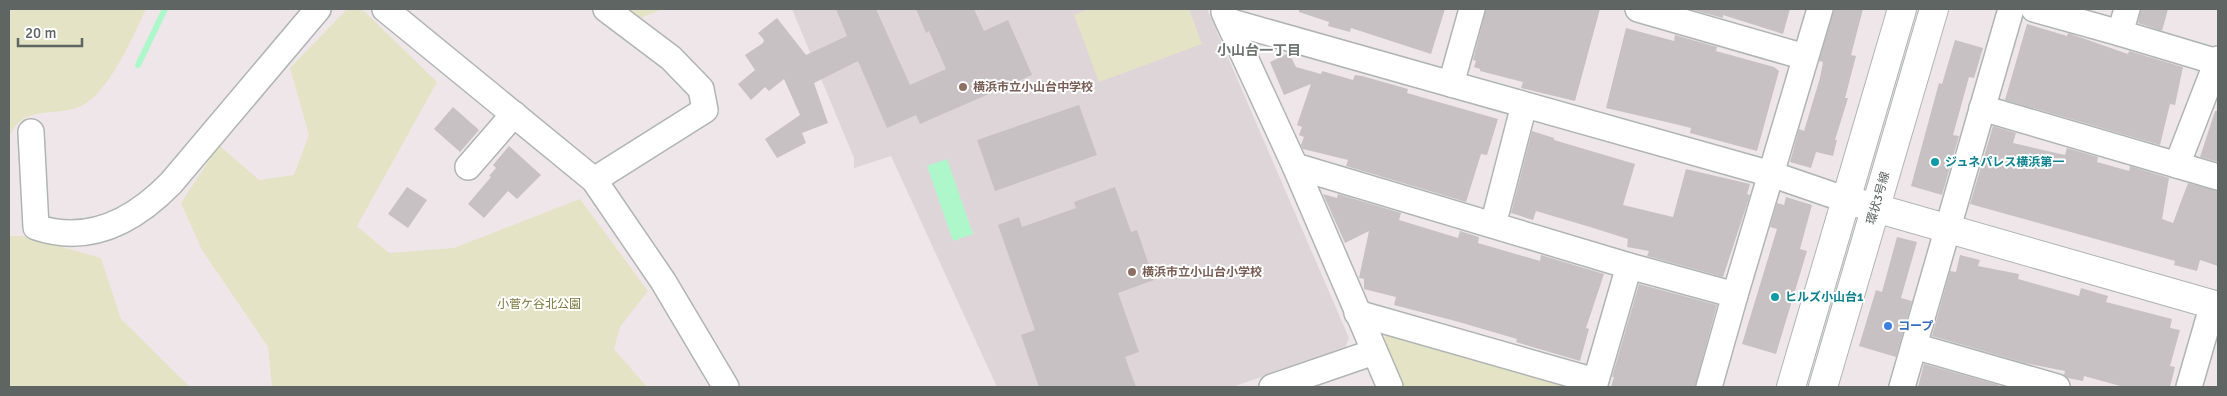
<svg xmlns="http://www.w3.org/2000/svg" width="2227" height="396" font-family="Signika,'Noto Sans JP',sans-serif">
<rect width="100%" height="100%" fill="#efe6e9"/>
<path fill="#ded5d8" d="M792 9H1207L1349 338 1345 348 1232 387H997L891 156 854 168V158Z"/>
<g fill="#e4e3c5">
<path d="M9 9H146C132 38 114 81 89 101 64 121 25 101 11 134L9 133Z"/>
<path d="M347 9H362L437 82 357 226 389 253 454 248 580 199 648 291 620 327 614 349 647 387H272L268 347 202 250 181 203 219 145 259 180 294 175 309 135 290 68Z"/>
<path d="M624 9H662L638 19Z"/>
<path d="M1089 9H1189L1202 44 1099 82 1074 15Z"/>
<path d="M9 236H23L101 258 121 319 190 387H9Z"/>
<path d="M1389 331 1582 387H1400L1380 345Z"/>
</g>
<path fill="#aef7cb" d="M947 159 973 234 953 241 927 166Z"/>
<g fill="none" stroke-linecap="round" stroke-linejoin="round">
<path stroke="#aef7cb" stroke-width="6" d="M138 65 165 9"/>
</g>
<g fill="#c7c1c3">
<path d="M836 9H876L910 85 946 69 929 31 926 33 916 9H974L984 31 1008 20 1032 75 920 124 916 115 887 128 858 61 814 83 828 123 802 133 806 143 777 158 765 139 800 115 784 79 769 91 765 87 751 100 738 84 755 70 745 55 763 43 764 40 758 33 777 18 806 55 847 36Z"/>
<path d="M1299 9H1445L1431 54 1351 28 1350 32 1328 26 1329 22 1299 12Z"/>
<path d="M1486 9H1600L1575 101 1521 88 1523 82 1480 71V69L1474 67 1476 61 1473 60Z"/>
<path d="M1689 9H1790L1783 34 1723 15V18Z"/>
<path d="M1834 9H1863L1851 55 1856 56 1845 98H1848L1835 140H1837L1833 156 1816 152 1811 168 1790 162 1799 129 1804 131 1820 78 1823 62 1819 61Z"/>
<path d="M2141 9H2168L2162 31 2138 23Z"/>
<path d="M2027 24 2067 36 2068 33 2128 54 2129 51 2183 67 2175 105 2170 104 2160 145 2005 100Z"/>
<path d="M1626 28 1674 41 1675 35 1717 47 1716 51 1774 67 1779 71 1757 151 1690 133 1691 128 1675 124 1606 108Z"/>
<path d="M1955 40 1983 48 1974 78 1969 77 1953 135 1959 136 1942 195 1911 186 1939 83 1942 84Z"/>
<path d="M1289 53 1296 67 1321 74 1322 71 1353 80 1355 75 1362 76 1408 89 1407 93 1498 119 1487 155 1481 154 1466 202 1346 166 1348 160 1303 149 1301 145 1304 137 1299 135 1302 127 1297 125 1311 84 1284 95 1270 62Z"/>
<path d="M1079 105 1097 155 995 191 977 140Z"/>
<path d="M453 107 479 130 460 152 434 129Z"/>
<path d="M2215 111H2218V162L2200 157Z"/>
<path d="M1993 126 2016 133 2013 143 2065 155 2067 148 2098 157 2097 162 2129 171 2130 166 2169 178 2162 219 2173 223 2188 183 2218 191V266L2200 260 2197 271 2174 265 2175 261 1970 204Z"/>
<path d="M1532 131 1554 138V140L1635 164 1623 205 1673 217 1686 169 1750 184 1747 194 1750 195 1723 277 1647 256 1649 251 1627 247 1628 239 1590 227 1536 211 1533 220 1511 213Z"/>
<path d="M509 146 541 175 517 199 508 191 484 218 468 204 491 177 489 176 496 168 493 165Z"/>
<path d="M407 187 427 200 408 228 388 214Z"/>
<path d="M1115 187 1131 232 1137 230 1154 280 1118 293 1139 352 1125 357 1136 387H1039L1021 335 1035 330 998 225 1019 217 1022 227 1076 208 1074 202Z"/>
<path d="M1323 194 1337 198 1338 194 1401 213 1399 220 1458 238 1460 231 1479 237 1478 243 1540 261 1541 255 1604 274 1586 328 1589 329 1580 361 1516 342 1517 339 1459 322 1394 305 1396 297 1364 289V279L1359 278 1369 231 1345 243Z"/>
<path d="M1786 197 1812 205 1800 249 1807 251 1776 354 1742 344 1777 229 1770 227 1777 203 1784 205Z"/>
<path d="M1897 237 1917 242 1901 298 1912 301 1896 357 1859 346 1876 290 1882 292Z"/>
<path d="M1960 255 1980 260 1978 266 2019 274 2018 279 2079 296 2081 288 2108 296 2106 302 2172 319 2170 328 2180 330 2170 366 2175 367 2170 387H2124L2084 376 2083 381 2068 378 2064 375 2065 371 2025 363 1932 336 1950 271 1956 272Z"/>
<path d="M1639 284 1717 305 1695 387H1611L1614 377H1612Z"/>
<path d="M1924 364 1999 385 1998 387H1918Z"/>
</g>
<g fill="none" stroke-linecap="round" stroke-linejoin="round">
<defs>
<g id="minor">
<path d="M385 9 594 180 663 281 726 387"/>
<path d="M1638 9 1805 57"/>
<path d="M2034 9 2120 33"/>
<path d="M2127 9 2120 33 2217 62"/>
<path d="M1224 12 1228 21 1451 84 1472 9"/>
<path d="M1228 21 1295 166 1390 387"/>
<path d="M1451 84 1771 174 1847 200"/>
<path d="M1982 108 2218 177"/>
<path d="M31 132 36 227C89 245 134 221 171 183L318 9"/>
<path d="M2177 165 2218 59"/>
<path d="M1295 166 1629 266 1735 295 1820 9"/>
<path d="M468 167 514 114"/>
<path d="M594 180 705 110 701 89 671 58 606 9"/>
<path d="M1493 225 1524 105"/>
<path d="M1357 313 1595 381"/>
<path d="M1914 346 2057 387"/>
<path d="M1272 387 1374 352"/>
<path d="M1594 387 1629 266"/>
<path d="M1709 387 1735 295"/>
<path d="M1902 387 2011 9"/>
<path d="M2189 387 2213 304"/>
</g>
<g id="tertiary">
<path d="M1858 203 2218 306"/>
<path d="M1791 387 1902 9"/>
<path d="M1823 387 1934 9"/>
</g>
</defs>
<use href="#minor" stroke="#afb5b3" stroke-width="28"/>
<use href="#tertiary" stroke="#afb5b3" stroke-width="30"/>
<use href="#minor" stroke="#fff" stroke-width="25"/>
<use href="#tertiary" stroke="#fff" stroke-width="28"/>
</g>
<g fill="#8d6e63" stroke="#fff" stroke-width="2">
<circle cx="963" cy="87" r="5"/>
<circle cx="1132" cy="272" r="5"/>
</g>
<g fill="#0f9aa8" stroke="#fff" stroke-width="2">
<circle cx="1935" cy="162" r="5"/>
<circle cx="1775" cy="297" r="5"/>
</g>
<circle fill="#3f7fe0" stroke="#fff" stroke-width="2" cx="1888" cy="326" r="5"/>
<g text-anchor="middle" stroke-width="4" stroke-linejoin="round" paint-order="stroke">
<g font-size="12" font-weight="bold" fill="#785e54" stroke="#fff" text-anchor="start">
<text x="973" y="91">横浜市立小山台中学校</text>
<text x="1142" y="276">横浜市立小山台小学校</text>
</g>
<g font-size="12" font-weight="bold" fill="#0d838f" stroke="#fff" text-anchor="start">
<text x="1945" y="166">ジュネパレス横浜第一</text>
<text x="1785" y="301">ヒルズ小山台1</text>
</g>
<g font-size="12" fill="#5e6562" stroke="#fff">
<text transform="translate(1878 198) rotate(-74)" y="4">環状3号線</text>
</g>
<g font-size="12" fill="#78783a" stroke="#fff">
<text x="539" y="308">小菅ケ谷北公園</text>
</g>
<g font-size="12" font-weight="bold" fill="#366cbe" stroke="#fff" text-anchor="start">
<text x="1898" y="330">コープ</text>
</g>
<g font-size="14" font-weight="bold" fill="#6f7773" stroke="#fff">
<text x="1259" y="55">小山台一丁目</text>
</g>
</g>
<rect width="2227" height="396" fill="none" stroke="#5e6562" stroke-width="20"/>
<path d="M18 38v8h64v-8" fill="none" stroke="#5e6562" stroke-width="2.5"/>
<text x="25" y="38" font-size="15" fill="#5e6562" stroke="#ffffff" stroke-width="4" paint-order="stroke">20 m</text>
</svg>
